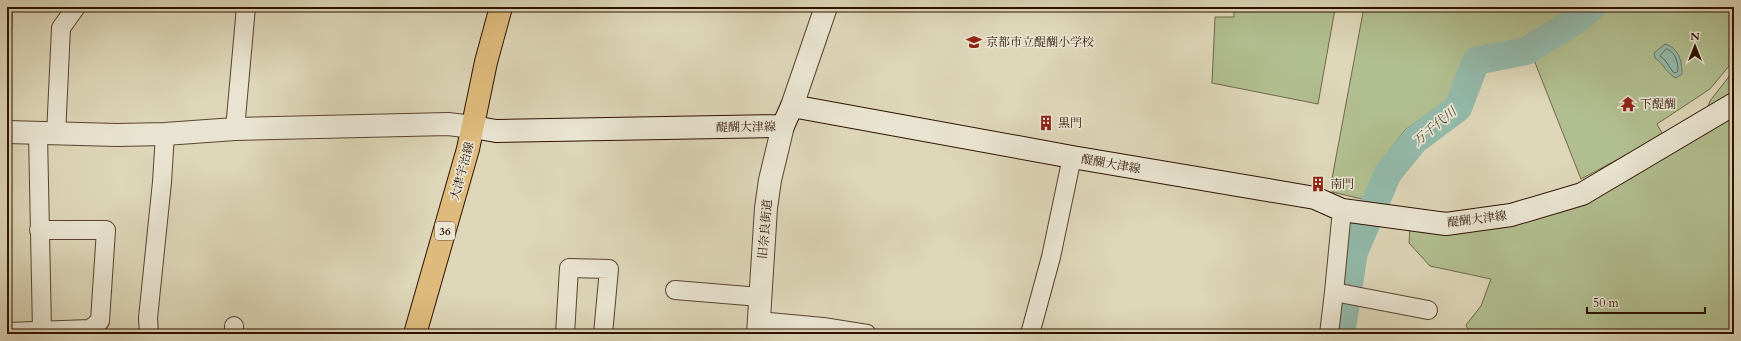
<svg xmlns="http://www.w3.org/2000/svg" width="1741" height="341" font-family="Cardo,'Noto Serif JP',serif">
<rect width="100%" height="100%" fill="#ddd6b8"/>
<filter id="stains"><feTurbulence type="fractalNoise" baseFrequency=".005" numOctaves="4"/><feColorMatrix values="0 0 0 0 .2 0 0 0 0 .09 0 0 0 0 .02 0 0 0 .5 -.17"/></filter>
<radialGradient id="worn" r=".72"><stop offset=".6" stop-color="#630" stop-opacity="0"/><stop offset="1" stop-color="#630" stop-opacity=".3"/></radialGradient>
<g fill="#b1be8f" stroke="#706848">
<rect x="7" y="7" width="5" height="22"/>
<path d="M1234 7H1324L1335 9 1318 104 1212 83 1215 17H1234Z"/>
<path d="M1364 7H1579V10L1537 38 1471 54 1446 102 1405 130 1383 159 1366 200 1332 192 1333 185 1331 184Z"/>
<path d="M1601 7H1734V60L1710 89 1657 124 1663 135 1581 179 1532 55Z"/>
<path d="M1734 70V98L1704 117 1710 101Z"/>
<path d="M1734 112V334H1470L1466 325 1481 306 1491 279 1430 266 1409 243 1410 226 1511 222Z"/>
</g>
<path fill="#93b9aa" stroke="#6b7666" d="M1665 44C1679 48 1682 61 1682 74L1676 78C1667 74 1664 64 1655 58L1654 53Z"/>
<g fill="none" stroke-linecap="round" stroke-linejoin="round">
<path stroke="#606655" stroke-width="1" d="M1667 49C1676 53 1678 62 1678 71L1676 73 1673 72 1665 60 1660 56Z"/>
<path stroke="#6b7666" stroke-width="4.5" d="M841 10 842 7"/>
<path stroke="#93b9aa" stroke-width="28" d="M1341 334 1354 252 1388 173 1415 140 1458 108 1476 61 1526 51 1575 21 1592 7"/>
<defs>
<g id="minor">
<path d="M235 129 246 7"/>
<path d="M38 134 42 331"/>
<path d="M56 135 61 28 76 7"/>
<path d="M675 290 760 297"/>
<path d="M1334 292 1428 310"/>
<path d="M759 321 823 327 867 334"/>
<path d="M234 326V334"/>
<path d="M7 332 90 329 100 321 106 230H39"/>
<path d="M149 334 148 318 162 182 165 134"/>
<path d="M565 334 569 268 609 269 603 334"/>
<path d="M1030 334 1051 257 1072 157"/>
<path d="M1329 334 1334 292 1342 210"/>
</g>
<g id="tertiary">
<path d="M792 106 826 7"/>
<path d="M7 132 117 135 165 134 235 129 448 124 473 127"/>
<path d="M758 334 766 208 770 180 783 126"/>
</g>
<path id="secondary" d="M473 127 496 131 783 126 792 106 1072 157 1315 198 1342 210 1446 224 1511 215 1582 194 1734 104"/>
<path id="primary" d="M415 334 468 149 486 62 501 7"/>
</defs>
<use href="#minor" stroke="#5a432e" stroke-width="20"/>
<use href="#tertiary" stroke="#5a432e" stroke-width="24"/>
<use href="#secondary" stroke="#2e1200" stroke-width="24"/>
<use href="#primary" stroke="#2e1200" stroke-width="24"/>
<use href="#minor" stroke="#e9e4d1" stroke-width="18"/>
<use href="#tertiary" stroke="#e9e4d1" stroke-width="22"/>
<use href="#secondary" stroke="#e9e4d1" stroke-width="22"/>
<use href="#primary" stroke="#debb7c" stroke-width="22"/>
</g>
<defs>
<symbol id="school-bare" viewBox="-9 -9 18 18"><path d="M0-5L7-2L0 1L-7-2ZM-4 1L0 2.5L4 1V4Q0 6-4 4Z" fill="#8f2418" stroke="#e9e4d1" stroke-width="2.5" paint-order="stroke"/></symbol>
<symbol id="temple-bare" viewBox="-9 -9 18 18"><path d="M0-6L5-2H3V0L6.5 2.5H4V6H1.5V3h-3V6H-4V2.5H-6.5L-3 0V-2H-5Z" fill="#8f2418" stroke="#e9e4d1" stroke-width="2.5" paint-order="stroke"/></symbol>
<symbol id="building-bare" viewBox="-9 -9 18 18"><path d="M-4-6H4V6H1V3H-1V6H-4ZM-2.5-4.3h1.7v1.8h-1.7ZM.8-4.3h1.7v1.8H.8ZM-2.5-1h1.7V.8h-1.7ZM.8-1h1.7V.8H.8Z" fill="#8f2418" stroke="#e9e4d1" stroke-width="2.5" paint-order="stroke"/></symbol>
</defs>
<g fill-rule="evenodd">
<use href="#school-bare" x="963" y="31" width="22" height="22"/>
<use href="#temple-bare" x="1617" y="93" width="22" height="22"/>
<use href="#building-bare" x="1035" y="112" width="22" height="22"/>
<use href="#building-bare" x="1307" y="173" width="22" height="22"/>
</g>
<g text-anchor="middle" stroke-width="3.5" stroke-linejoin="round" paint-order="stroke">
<rect fill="#e9e4d1" stroke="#66513f" stroke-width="1" x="435" y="222" width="20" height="18" rx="3"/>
<g font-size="11" font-weight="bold" fill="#2e1200">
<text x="445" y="235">36</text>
</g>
<g font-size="12" fill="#2e1200" stroke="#e9e4d1" text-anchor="start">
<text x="986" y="46">京都市立醍醐小学校</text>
<text x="1640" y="108">下醍醐</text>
<text x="1058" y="127">黒門</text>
<text x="1330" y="188">南門</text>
</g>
<g font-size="12" fill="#2e1200" stroke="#e9e4d1">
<text transform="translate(746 127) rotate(-1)" y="4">醍醐大津線</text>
<text transform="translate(1111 164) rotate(10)" y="4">醍醐大津線</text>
<text transform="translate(462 171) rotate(-75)" y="4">大津宇治線</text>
<text transform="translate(1477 219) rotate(-7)" y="4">醍醐大津線</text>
<text transform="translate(765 229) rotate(-85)" y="4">旧奈良街道</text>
</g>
<g font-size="13" font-style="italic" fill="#514c3c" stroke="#e9e4d1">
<text transform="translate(1434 126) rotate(-40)" y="5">万千代川</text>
</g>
</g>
<rect width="1741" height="341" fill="none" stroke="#ddd6b8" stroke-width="24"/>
<rect x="8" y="8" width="1725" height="325" fill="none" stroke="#2e1200" stroke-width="2"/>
<rect x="12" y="12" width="1717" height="317" fill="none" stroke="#2e1200"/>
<g transform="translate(1695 46)" stroke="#e9e4d1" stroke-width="3" paint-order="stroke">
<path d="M0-3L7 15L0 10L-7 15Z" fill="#2e1200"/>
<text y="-6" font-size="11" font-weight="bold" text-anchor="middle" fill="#2e1200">N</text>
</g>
<path d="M1587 307v6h118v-6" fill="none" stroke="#2e1200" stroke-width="2"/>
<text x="1593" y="307" font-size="12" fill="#2e1200" stroke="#e9e4d1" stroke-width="3" paint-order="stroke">50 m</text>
<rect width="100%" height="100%" filter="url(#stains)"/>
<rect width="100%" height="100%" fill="url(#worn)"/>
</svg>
